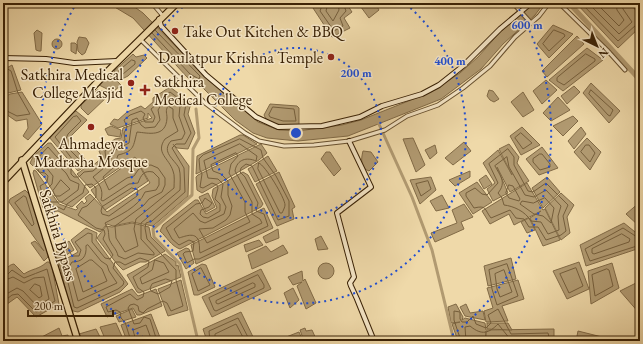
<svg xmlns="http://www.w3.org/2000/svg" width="643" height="344" font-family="'EB Garamond',serif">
<rect width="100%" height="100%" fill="#efd9a9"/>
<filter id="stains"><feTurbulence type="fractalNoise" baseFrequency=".005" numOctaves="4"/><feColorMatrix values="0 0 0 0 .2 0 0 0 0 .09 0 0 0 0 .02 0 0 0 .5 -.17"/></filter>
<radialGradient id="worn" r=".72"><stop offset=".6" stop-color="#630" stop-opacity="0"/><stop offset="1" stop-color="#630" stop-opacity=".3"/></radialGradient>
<g fill="#b19a71" stroke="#816a46">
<path d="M108 3H129L143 13 203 74 258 122 279 130 298 131 342 125 361 120 431 92 460 73 478 57 501 31 533 3H544L535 15 503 44 481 69 441 99 348 136 298 141 267 138 253 133 235 120 203 88 187 77 133 18Z"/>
<path d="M322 3H346L352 12 344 18 350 28 332 37 313 8Z"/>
<path d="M358 3H375L379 10 369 18Z"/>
<path d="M576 3H630L640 16V27L618 48Z"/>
<path d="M553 25 573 34 549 58 537 44Z"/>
<path d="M37 30 42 33 41 51H39L36 50 34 33Z"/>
<path d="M577 36 584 44 547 77 542 71Z"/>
<path d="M79 37 86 38 89 43 85 53 82 55 78 51 77 42Z"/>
<circle cx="57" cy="44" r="5"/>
<path d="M71 43H75L77 45 76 54 71 51Z"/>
<path d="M587 48 603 60 563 91 549 80Z"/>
<path d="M133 54 136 57 144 55 147 58 128 76 120 80 115 75 114 71Z"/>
<path d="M12 65 21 90 4 94 3 70Z"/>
<path d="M108 75H111L121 85 113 92 99 85Z"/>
<path d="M546 80 557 90 542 104 533 91Z"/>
<path d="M591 83 620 111 609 123 583 93Z"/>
<path d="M574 86 580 92 567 104 561 96Z"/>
<path d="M170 87 191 103 188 114 195 133 188 149 177 148 173 144 189 166 188 196 153 226 132 222 113 226 107 224 100 232 58 211 50 212 43 208 33 173 34 170 36 171 59 204 76 210 78 208 76 207 82 201 84 204 87 201 85 198 90 194 107 212 150 183 135 157 90 188 77 174 85 168 91 167 102 158 99 151 115 139 121 138 123 128 152 118 148 113V118L118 128 110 124 114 119 118 120 127 112 141 106 145 109 153 102V98Z"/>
<path d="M97 90 106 92 109 95 88 115 81 108V105Z"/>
<path d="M489 90 493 91 499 99 494 102 490 100 487 96Z"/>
<path d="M22 92 42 124 28 140 23 136 28 128 27 119 16 121 3 112V98L10 94Z"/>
<path d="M523 92 534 110 523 117 511 102Z"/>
<path d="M558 97 570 110 551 121 543 113Z"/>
<path d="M270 104 297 106 299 108V126L275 124 266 119 264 115Z"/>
<path d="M76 111 87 120 69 138 71 145 86 160 84 167 78 171 49 137 71 113Z"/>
<path d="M573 116 578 121 563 136 553 126Z"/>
<path d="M111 126 121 130 120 137 108 135 105 129Z"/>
<path d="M522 127 540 145 521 155 510 136Z"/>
<path d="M581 127 586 134 574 149 568 141Z"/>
<path d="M240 135H243L257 144 196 174 197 156Z"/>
<path d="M413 138 425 165 416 172 403 139Z"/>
<path d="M587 138 601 152 590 170 574 152Z"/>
<path d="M464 142 471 151 453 165 445 158Z"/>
<path d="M48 143H51L89 192 72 207 62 203 58 200 45 178 30 163 33 157Z"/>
<path d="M261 144 267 153 259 160 202 193 197 190 196 177 198 175Z"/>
<path d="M509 144 519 157 517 163 529 181 510 192 497 167 508 193 493 201 487 189 495 183 483 163 498 150 512 175 499 149Z"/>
<path d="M435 145 437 153 430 159 425 150Z"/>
<path d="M542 147 558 168 539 175 526 159Z"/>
<path d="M363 151 371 152 378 162 369 171C360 168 361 159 363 151Z"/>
<path d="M326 152H330L341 169 334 176 321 159Z"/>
<path d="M268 156 277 171 255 182 248 169Z"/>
<path d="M134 159 136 160 148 181 105 210 91 190Z"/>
<path d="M470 171V177L455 186 449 180Z"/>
<path d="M243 172 248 175 263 204 261 207 180 249C171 246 167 237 160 231L163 225 195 200H198L206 214 217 208 212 196 213 189Z"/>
<path d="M279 172 295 207 292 209 294 219 277 226 256 184Z"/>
<path d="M486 175 492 184 484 189 479 180Z"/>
<path d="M431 177 436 190 420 204 410 180Z"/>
<path d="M547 177 560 192 543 208 532 188Z"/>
<path d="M477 182 492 202 473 214 459 193Z"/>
<path d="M527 183 543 210 545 209 560 240 543 246 530 218 541 211 514 225 509 214 490 224 482 211Z"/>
<path d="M25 190 30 195 48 253V257L44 261 31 243 35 241 44 251 9 202 10 199Z"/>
<path d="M208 193 215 207 206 212 199 197Z"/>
<path d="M561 193 574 205 567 217 570 233 561 240 545 208Z"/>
<path d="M442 195 449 208 436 211 430 201Z"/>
<path d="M640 202V225L639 226 626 214Z"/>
<path d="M464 204 473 217 461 222 464 229 435 242 431 233 457 223 452 210Z"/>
<path d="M264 208 273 228 196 264 191 245Z"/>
<path d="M529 218 535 230 527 233 521 222Z"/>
<path d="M132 223 149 227 151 237 165 251 146 262H140L123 270 117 264 97 238 106 226 112 227Z"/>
<path d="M624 223 640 236V248L586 266 580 245Z"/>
<path d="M86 228 97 233 96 240 128 284 120 292 78 312 73 311 70 308 59 263 78 252 71 240Z"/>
<path d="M278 229 279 238 266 243 263 237Z"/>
<path d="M321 236 328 249 318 250 315 239Z"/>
<path d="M259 240 263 245 246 252 244 245Z"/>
<path d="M69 241 74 250 57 261 55 253Z"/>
<path d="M283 245 288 253 252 269 248 255 266 246 271 252Z"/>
<path d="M186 248 189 249 194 263 186 269 177 253Z"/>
<path d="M165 254 176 262V266L178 265 181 277 139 293 137 292 127 275Z"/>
<path d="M511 258 516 279 488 286 484 266Z"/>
<path d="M47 262H49L52 267 59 304 36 317 17 297 3 307C3 296 0 265 14 264L24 274C33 268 38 270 47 262Z"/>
<path d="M579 262 589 289 567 299 553 271Z"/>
<path d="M612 263 619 288 591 304 588 271Z"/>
<circle cx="326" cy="271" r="8"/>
<path d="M202 264 206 265 215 287 198 295H194L188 272Z"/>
<path d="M261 269 271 289 212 317 202 297Z"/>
<path d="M302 271 303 281 305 279 316 303 306 309 297 286 302 282 293 285 288 277Z"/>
<path d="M181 280 188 310 168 316 158 289Z"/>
<path d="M518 280 524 299 502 306 508 321 486 322 484 311 493 308 487 288Z"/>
<path d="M636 283 640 288V314L620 291Z"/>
<path d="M293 288 299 300 290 308 284 293Z"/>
<path d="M132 289 138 296 156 289 162 306 140 315H137L133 308 107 317 101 304Z"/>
<path d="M456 304 463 317 462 320 465 318 485 323 486 330 554 329V341H486V331L485 341H458L452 324 460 322 451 323 448 307Z"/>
<path d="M466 304 470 313 483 311 485 320 465 316 460 307Z"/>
<path d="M132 309 136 317 119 322 116 316Z"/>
<path d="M241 312 255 341H207L203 329Z"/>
<path d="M151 314 161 340 127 341 121 325Z"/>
<path d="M116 323 124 341H106L100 327Z"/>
<path d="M487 323H508L512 330 487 329Z"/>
<path d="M59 328 62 336 68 335 69 341H34Z"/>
<path d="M305 328 306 331 312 330 317 341H304L300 330Z"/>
<path d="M96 329 102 341H81L79 334Z"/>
<path d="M578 331 618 341H576Z"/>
<path d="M299 332 303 341H276Z"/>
</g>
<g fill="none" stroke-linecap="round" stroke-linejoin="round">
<g stroke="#755e3b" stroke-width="1">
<path d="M323 3 320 11 334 31 343 26 340 18 346 11 343 3"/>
<path d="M328 3 326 11 333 21 339 10 338 3"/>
<path d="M581 3 618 41 636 25H640"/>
<path d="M588 3 619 34 632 22 623 9 622 3"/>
<path d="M596 3 619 26 624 20 617 10 616 3"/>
<path d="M554 30 564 34 565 36 549 51 543 44Z"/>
<path d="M152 33 190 74 199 79 200 76 155 30"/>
<path d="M586 54 595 59V61L564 85 557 81V78Z"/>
<path d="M132 60 135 61V64L123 74H120L119 71Z"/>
<path d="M3 62 6 68 11 71 18 93 30 114 17 116 3 109"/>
<path d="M591 90 613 110 610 116 608 115 589 94Z"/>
<path d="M170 98 180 106 179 116 185 133 182 139 171 141C161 152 174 159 179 168 181 174 180 184 180 190L141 223V239L154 253V255L138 253 125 259 118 256C117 249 110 244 109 238 108 228 109 231 105 223 118 216 139 207 145 192L156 190 159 185V178L153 172C144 170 141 175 138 183L129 184 103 201 101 200C104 189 99 184 93 177L110 163 112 152 129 143 132 120 137 118 141 125 145 128 155 127 160 120 158 110 163 102Z"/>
<path d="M168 106 173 109V118L178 131 165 139C155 153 169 158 173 171 175 175 174 183 174 188L136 219 134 229 138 246 125 252 116 238 115 226 144 205 149 199 162 192 165 185V178L158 168 151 165 143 166 138 170 134 176 127 178 109 190 103 177 114 167 118 155C135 151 133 146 137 132 148 133 166 138 167 118 167 113 165 111 168 106Z"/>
<path d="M273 107 294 109 296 121H283L270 117 269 115Z"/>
<path d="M77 116 81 121 68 134 65 141 67 147 81 161 79 167 73 166V160L55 137 73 117Z"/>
<path d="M521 133 532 143 523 149 515 138Z"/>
<path d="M240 139 261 150 263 158 276 176 289 201V216L278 220 252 166 246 164 241 168 240 172 245 177 258 203 256 211 264 214 268 226 199 259H194L187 263 183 254 185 252 193 251 194 242 189 240 179 245 172 239 166 228 196 204 202 203 205 198 212 203 209 207 201 210 200 214 203 217 208 218 220 211V204L215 199 218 188 217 185 212 183 203 188 200 187 202 174 200 170 199 159 203 155Z"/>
<path d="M240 144 257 156 256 161C247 157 237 159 235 171L252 202V214L260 219 262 223 200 253C199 249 200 247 199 243 197 231 186 236 179 238L174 229 193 213 200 221 205 223 224 214 226 207 221 197 223 184 218 179 208 178 204 161Z"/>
<path d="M586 145H589L595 153 590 162 581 152Z"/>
<path d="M508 149 514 157V165L528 191 533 192 546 183 568 205 563 216 566 231 561 235 546 240 538 227H529L524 219 516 218 510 210 491 218C484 209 487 205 474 208L466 196V193L475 188 482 194 487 195 498 183 489 164Z"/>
<path d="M236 153 238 156 231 164 229 173 245 202V212L250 222 207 243 199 229 213 228 226 220 230 215 232 206 228 195V181L221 174 213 171 211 165Z"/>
<path d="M540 154H542L550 164V167L540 170 533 162V159Z"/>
<path d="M47 155 66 173 70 180 79 184 78 190 62 202H52L49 201 47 189 52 184 53 176 42 162Z"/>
<path d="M507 157 509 167 525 195 534 197 546 190 561 206 558 216 559 230 548 234 541 222 531 221C525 211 513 206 504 205L502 198 498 193C507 182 500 176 495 166Z"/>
<path d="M259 163C265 165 285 198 285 205 285 207 283 211 282 213H280L258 169Z"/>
<path d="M61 180 70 189 60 196H55L53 191Z"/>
<path d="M428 181 431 189 421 196 416 184Z"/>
<path d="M509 185 513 186 520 199 519 201 509 198 506 193Z"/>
<path d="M132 188 138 190 137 196 109 216 102 214 101 211 102 207Z"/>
<path d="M24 196 26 197 34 224 32 226 15 203Z"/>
<path d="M545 198 554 208 551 223 543 216 534 214 520 204 522 201 533 203Z"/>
<path d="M622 234 630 239 629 242 594 254 592 253V249Z"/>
<path d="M640 239 623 228 585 249 590 261 640 245"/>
<path d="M88 245 101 261 107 265 109 271 117 283 78 301 69 267 72 262C82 262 87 257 86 246Z"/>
<path d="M90 260H92L102 269 107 281 83 292 76 269Z"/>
<path d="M155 260 164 263 169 272 142 284 140 278 152 270Z"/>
<path d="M507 264 518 296 497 305 492 289 489 270Z"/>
<path d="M201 268 210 285 198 291 192 274Z"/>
<path d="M576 268 583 286 569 293 560 274Z"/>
<path d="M607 269 609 270 613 286 595 296 592 275Z"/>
<path d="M504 270 512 292 500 297 497 289 495 274Z"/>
<path d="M258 275 264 285V288L216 311 214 310 209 298Z"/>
<path d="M3 276 7 275 12 270 24 278C32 275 39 272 47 269L55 301 36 312 18 294 12 295 3 302"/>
<path d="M166 279 172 281 170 287 158 294 151 291 150 288 152 284Z"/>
<path d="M3 281 13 277 24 283 34 278 44 277 49 299 37 306 23 291 17 288 3 296"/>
<path d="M253 283 255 284V287L218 304 216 303V301Z"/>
<path d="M35 284 40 286 42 296 39 298 30 290Z"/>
<path d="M131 341 125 322 121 318 120 312 116 310 108 312 106 307 130 294 137 300 143 297 144 292 138 288 133 277 148 267 149 261 140 258 125 265 120 262H115L113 268 124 282 123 285 118 289 77 308 74 307 64 266 66 260 61 255V253L68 248 72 256H79L81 250 75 242 88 233 92 234V242L105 258 110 259 113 255 103 239 105 234 104 230 96 228 78 215 82 208 87 206 96 197V188L92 184 85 185 83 193 67 204 64 210 58 207H49L45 203 40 186 47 182 48 176 45 173 39 172 35 161 48 147 65 166 71 168V174L74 177H79L84 172 93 171 106 160 105 151 115 143H120L125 140 124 133 127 127 124 120 130 115 141 111 145 114 143 118 145 122H153L155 117 151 109 156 105 158 100 170 92 186 104 184 115 191 133 185 144H176L172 148 184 168 185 192 152 221 146 223 145 228 147 239 176 270V280L183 306 171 311 167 303 163 301 147 309 143 313 139 311 138 306 134 304 130 305 128 308 134 324 140 323 144 317 150 319 157 341"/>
<path d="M136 341 133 330 146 325 152 341"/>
<path d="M210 341 209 331 238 318 250 341"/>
<path d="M215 341V334L236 324 245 341"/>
<path d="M461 341 454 320V311L460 312V319L462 322H467L473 316 476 324 486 328 491 323 488 315 498 309 511 334 548 333 550 341"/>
<path d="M466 341 465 327 470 326C482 336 489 333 498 324L510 339 543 338 545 341"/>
</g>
<g stroke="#b19a71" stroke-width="3">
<path d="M196 109 199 138 193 149 192 195 153 229 154 237 180 264 198 341"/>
<path d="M378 122 412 197 432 250 454 341"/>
</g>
<path stroke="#b19a71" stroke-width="5" d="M569 3 640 80"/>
<defs>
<g id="street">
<path d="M152 3 163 16"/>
<path d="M513 3 531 23"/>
<path d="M559 3 607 50 625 70"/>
<path d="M637 8 640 3"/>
<path d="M140 39 205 103 245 133 259 141 284 146 314 145 349 141 385 130 407 116 438 105 463 88 490 66 515 37 539 16 549 3"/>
</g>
<g id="secondary">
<path d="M159 19 161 26 206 75 256 117 278 127 322 126 360 117 382 106 422 94 439 85 463 66 500 29 531 3"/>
<path d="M3 58 46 59 74 63 117 61"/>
<path d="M349 141 371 187 337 213 354 277 350 283 351 286 357 299 374 341"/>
</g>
<g id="highway">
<path d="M22 160 78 341"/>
<path d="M3 182 108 71 177 3"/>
</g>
</defs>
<use href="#street" stroke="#664f2e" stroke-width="5"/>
<use href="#secondary" stroke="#392105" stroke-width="6"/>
<use href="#highway" stroke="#392105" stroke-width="8"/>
<use href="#street" stroke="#f5e6c7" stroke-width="3"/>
<use href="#secondary" stroke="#f5e6c7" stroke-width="4"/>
<use href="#highway" stroke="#efd9a9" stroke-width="5.5"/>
</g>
<g fill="none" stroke="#1d4ed8" stroke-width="2" stroke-dasharray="2 4">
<circle cx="296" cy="133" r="85"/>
<path d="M406 4A170 170 0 1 1 186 4"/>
<path d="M148 341A255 255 0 0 1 76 4M516 4A255 255 0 0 1 444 341"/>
</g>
<g fill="#8f2418" stroke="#f5e6c7" stroke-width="1.5">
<circle cx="175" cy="31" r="4"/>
<circle cx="331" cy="57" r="4"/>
<circle cx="131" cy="83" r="4"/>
<path d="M143 84h4v4h4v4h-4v4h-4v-4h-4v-4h4z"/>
<circle cx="91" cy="127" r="4"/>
</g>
<g text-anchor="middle" stroke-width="3" stroke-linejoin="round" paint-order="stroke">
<g font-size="16" fill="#392105" stroke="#f5e6c7" text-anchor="start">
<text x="183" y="37">Take Out Kitchen &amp; BBQ</text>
<text x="323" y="63" text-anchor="end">Daulatpur Krishna Temple</text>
<text x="123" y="80" text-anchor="end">Satkhira Medical<tspan x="123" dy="18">College Masjid</tspan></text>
<text x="154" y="87">Satkhira<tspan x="154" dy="18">Medical College</tspan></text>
<text x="91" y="149" text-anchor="middle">Ahmadeya<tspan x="91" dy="18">Madrasha Mosque</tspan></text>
</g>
<g font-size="16" fill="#392105" stroke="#f5e6c7">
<text transform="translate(59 235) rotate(73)" y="6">Satkhira Bypass</text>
</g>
</g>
<circle cx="296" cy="133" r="6" fill="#1d4ed8" stroke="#f5e6c7" stroke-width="2"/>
<g font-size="12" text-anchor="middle" font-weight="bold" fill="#1d4ed8" stroke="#f5e6c7" stroke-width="3" stroke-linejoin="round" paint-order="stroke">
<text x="527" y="29">600 m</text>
<text x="450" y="65">400 m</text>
<text x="356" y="77">200 m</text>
</g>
<rect width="643" height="344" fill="none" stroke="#efd9a9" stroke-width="16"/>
<rect x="4" y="4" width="635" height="336" fill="none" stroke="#392105" stroke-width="2"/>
<rect x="8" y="8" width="627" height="328" fill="none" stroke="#392105"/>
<g transform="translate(597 46) rotate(137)" stroke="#f5e6c7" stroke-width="3" paint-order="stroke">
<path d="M0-3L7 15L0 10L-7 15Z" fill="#392105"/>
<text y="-6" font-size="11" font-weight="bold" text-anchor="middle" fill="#392105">N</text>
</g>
<path d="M28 310v6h85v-6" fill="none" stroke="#392105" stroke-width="2"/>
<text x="34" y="310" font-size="12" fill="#392105" stroke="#f5e6c7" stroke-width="3" paint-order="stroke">200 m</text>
<rect width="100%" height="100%" filter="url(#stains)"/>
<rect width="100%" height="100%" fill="url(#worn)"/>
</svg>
